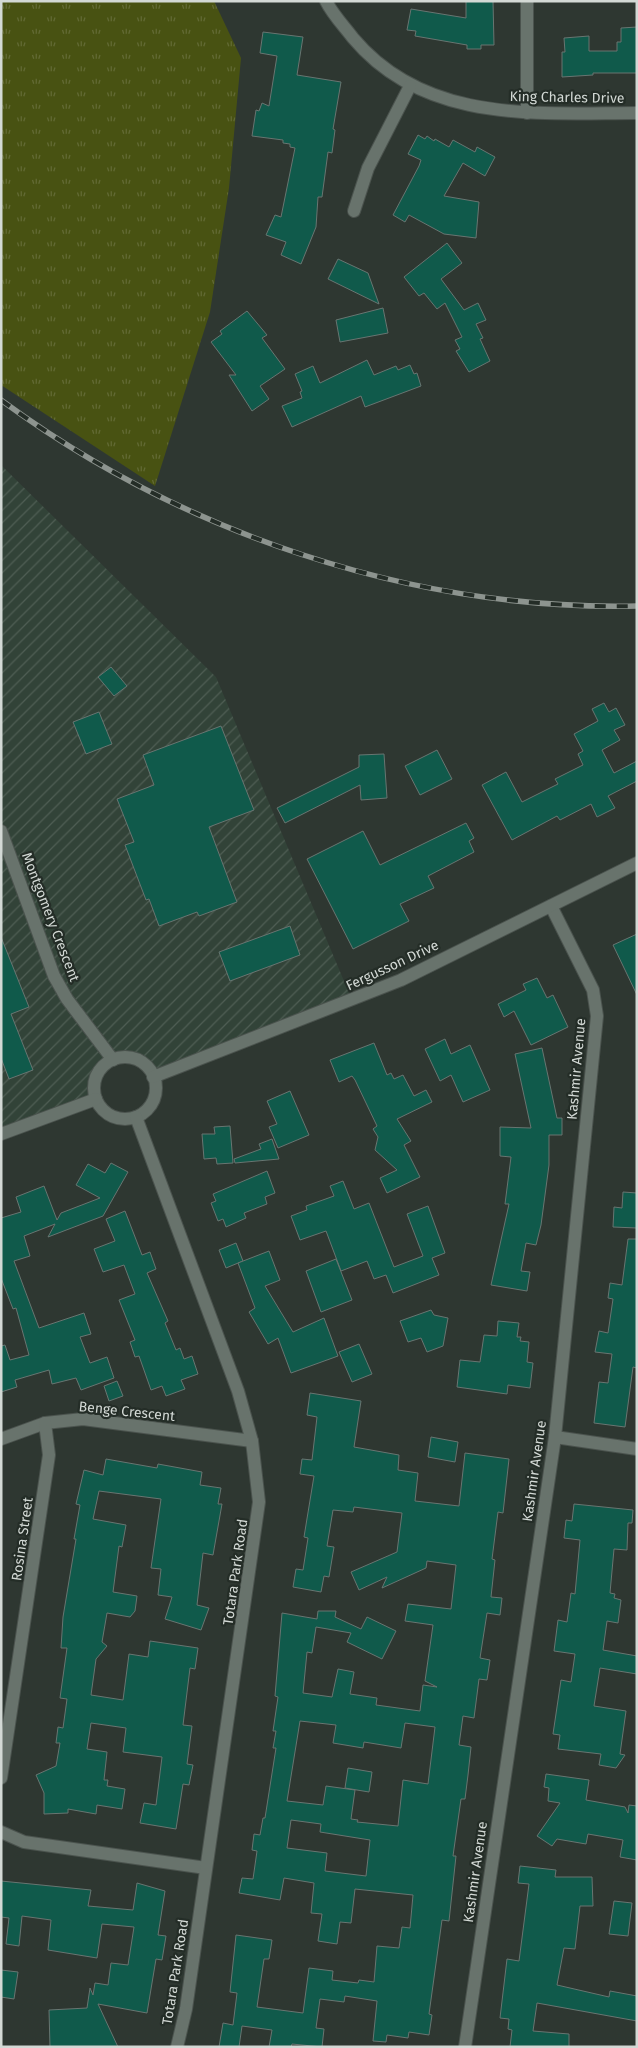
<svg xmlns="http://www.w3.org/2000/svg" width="638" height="2048" font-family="'Fira Sans',sans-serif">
<defs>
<pattern id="industrial-furrows" width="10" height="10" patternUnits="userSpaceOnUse" patternTransform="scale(1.25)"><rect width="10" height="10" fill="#324338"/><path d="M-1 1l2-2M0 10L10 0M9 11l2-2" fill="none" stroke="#4f5e54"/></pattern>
<pattern id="grass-tufts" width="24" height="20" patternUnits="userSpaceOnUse" patternTransform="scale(1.25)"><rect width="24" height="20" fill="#485212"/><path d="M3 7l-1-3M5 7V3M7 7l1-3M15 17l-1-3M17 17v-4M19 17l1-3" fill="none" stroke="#626a34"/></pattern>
</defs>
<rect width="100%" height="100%" fill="#2e3731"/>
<path fill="url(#industrial-furrows)" d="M1 465 216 677 352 1000 153 1077 140 1062 129 1058 113 1060 99 1072 94 1087 95 1093 1 1134Z"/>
<path fill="url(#grass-tufts)" d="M1 1H214L241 58 229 188 210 312 155 486 1 385Z"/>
<g fill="#105a4b" stroke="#687571" fill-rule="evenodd">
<path d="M466 1H493L494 45H481V49H467V45L415 36 416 31 407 30 411 9 466 18Z"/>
<path d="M637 27V73H593V75L562 77V52H565L564 38 589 36V51H617V42H621V28Z"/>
<path d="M263 32 303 37 297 75 341 82 333 129 335 130 332 153 328 152 322 197H318L316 227 301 264 281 255 286 242 266 235 275 215 281 217 295 148 290 147V144L283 143V140L252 136 256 110 259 111 262 103 269 106 277 56 260 53Z"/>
<path d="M418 135 425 139 427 136 434 141 435 139 449 147 453 140 475 152 477 147 495 157 485 176 463 163 444 196 479 202 476 238 444 234 409 215 405 222 393 215 419 166 421 160 408 154Z"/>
<path d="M447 243 462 263 441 279 464 310 478 303 486 320 476 324 483 338 480 339 490 361 469 372 456 351 460 349 455 340 462 337 445 303 437 309 424 293 419 296 404 277Z"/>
<path d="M338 259 368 273 379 304 328 279Z"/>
<path d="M383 308 388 333 340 342 336 320Z"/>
<path d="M247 311 267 335 262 338 285 369 260 386 269 399 252 411 229 375H236L211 342 222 334 220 331Z"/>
<path d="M367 360 374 375 396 366 398 370 410 365 414 374 417 373 421 386 365 407 361 396 292 427 282 406 302 398 300 392 302 391 295 374 313 366 320 383Z"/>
<path d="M111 667 127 686 114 696 98 677Z"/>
<path d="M604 703 609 712 616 708 625 725 614 730 620 740 602 750 614 773 637 761V781L608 796 615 808 597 817 591 804 560 820 557 816 512 840 482 785 506 772 522 802 558 784 555 779 583 765 578 754 583 751 574 734 598 721 592 709Z"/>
<path d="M99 712 112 744 86 754 73 722Z"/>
<path d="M221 726 254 810 209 827 237 902 199 916 197 912 159 926 149 899 146 900 125 845 134 842 117 799 154 785 143 755Z"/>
<path d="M437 750 452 779 420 795 405 766Z"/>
<path d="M384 754 387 798 361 800 360 785 285 823 277 808 359 767V755Z"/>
<path d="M466 823 474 838 469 841 474 852 428 876 434 888 400 904 409 921 353 949 307 859 363 831 380 865Z"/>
<path d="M290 926 300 955 230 981 219 952Z"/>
<path d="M637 934V995L613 945Z"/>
<path d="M1 937 29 1007 11 1014 33 1070 9 1079 1 1058Z"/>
<path d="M537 978 547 998 553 995 568 1027 531 1045 514 1011 504 1017 498 1004 526 990 523 984Z"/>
<path d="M445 1039 451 1054 470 1045 490 1090 463 1102 451 1075 440 1081 425 1049Z"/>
<path d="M374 1043 387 1075 391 1073 394 1079 403 1075 414 1096 426 1090 432 1102 397 1119 411 1141 404 1145 420 1177 387 1193 380 1178 397 1170 375 1150 378 1137 373 1129 377 1126 355 1080 352 1076 339 1082 330 1060Z"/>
<path d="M542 1048 557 1118H562V1135H549V1165L541 1225 536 1245 526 1243 521 1271 530 1272 527 1291 491 1285 509 1204H505L511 1157 500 1156V1127L531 1128 515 1054Z"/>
<path d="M290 1091 309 1135 278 1148 269 1127 277 1124 267 1101Z"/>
<path d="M230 1126 233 1163 217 1164 216 1158 204 1159 202 1134H215L214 1127Z"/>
<path d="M272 1139 279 1159 235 1163 234 1159 261 1149 259 1144Z"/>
<path d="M111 1163 128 1172 103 1216 48 1237 55 1224 24 1236 30 1256 14 1261 39 1328 84 1313 91 1334 80 1337 90 1363 107 1357 114 1378 81 1390 76 1378 52 1384 49 1370 15 1380 17 1387 1 1392V1346L5 1345 10 1360 29 1355 16 1308 13 1309 1 1278V1218L21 1212 16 1197 44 1186 57 1220 61 1213 100 1198 76 1185 88 1164 105 1173Z"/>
<path d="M267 1171 275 1193 265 1197 267 1204 244 1213 246 1218 226 1227 223 1219 218 1221 211 1203 216 1201 213 1194Z"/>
<path d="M343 1181 354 1209 369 1203 394 1267 423 1256 407 1214 428 1206 445 1253 432 1258 439 1275 393 1293 386 1275 374 1279 367 1261 341 1271 326 1231 300 1240 291 1216 307 1210 306 1206 334 1196 330 1186Z"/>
<path d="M623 1192 637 1193V1228L613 1227 614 1207 622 1208Z"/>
<path d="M125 1211 142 1255 150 1252 156 1269 147 1273 168 1321 165 1323 176 1350 180 1348 184 1359 192 1356 198 1374 181 1380 185 1389 166 1396 162 1386 151 1390 139 1356 135 1357 130 1342 135 1340 119 1300 135 1294 124 1265 103 1272 94 1249 115 1241 106 1219Z"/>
<path d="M628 1239H637V1368L633 1367 625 1427 594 1423 599 1382 608 1383 612 1354 595 1352 599 1331 608 1333 613 1299 608 1298 610 1283 622 1285Z"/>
<path d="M236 1243 243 1261 226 1268 219 1250Z"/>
<path d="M269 1251 280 1280 265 1286 293 1332 324 1318 338 1356 291 1373 278 1338 268 1344 249 1312 255 1308 238 1263Z"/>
<path d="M336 1259 352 1300 321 1312 306 1271Z"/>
<path d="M431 1310 434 1315 448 1318 443 1346 427 1352 421 1338 408 1342 400 1321Z"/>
<path d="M498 1321 519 1323 517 1337H521L520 1341 529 1342 527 1362 533 1363 530 1388 508 1385 507 1394 457 1387 460 1360 480 1362 484 1335 497 1336Z"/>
<path d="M359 1344 372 1374 352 1382 339 1352Z"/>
<path d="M117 1381 123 1396 109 1401 104 1386Z"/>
<path d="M310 1393 361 1401 354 1447 399 1455 398 1470 418 1473 415 1501 459 1506 465 1453 509 1459 503 1513 498 1512 492 1559 495 1560 491 1597 502 1598 500 1615 487 1613 480 1658 490 1660 487 1680 479 1679 474 1718 463 1716 459 1745 471 1747 468 1775 465 1799H461L453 1856H456L449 1921 442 1920 429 2014 432 2015 429 2035 409 2032 408 2038 387 2035 386 2042 373 2041 377 2001 345 1996 344 2002 320 1999 316 2028 324 2029 322 2047 292 2044 291 2047H269L272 2030 242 2026 239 2047H219L223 2023 233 2025 237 1993 230 1992 236 1935 272 1940 269 1959H264L257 2007 303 2013 309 1968 333 1971 332 1980 358 1983 359 1980 374 1982 377 1946 399 1948 402 1927 410 1928 413 1895 355 1889 351 1923 340 1922 337 1944 318 1941 322 1914 311 1913 314 1883 284 1878 280 1900 239 1893 242 1878 253 1879 257 1851 252 1850 254 1834 260 1835 263 1818H265L276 1748H273L276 1731H273L278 1697 275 1696 282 1613 317 1619 318 1611H336L335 1617 361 1629 367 1617 396 1631 382 1659 347 1642 351 1633 316 1627 312 1653 307 1652 303 1693 332 1697 338 1669 354 1672 350 1694 377 1698 376 1705 420 1711 423 1685 437 1687 425 1681 433 1625 405 1621 408 1604 451 1609 456 1565 427 1561 426 1568 382 1588 387 1577 359 1590 351 1572 397 1552 402 1513 354 1507 353 1512 333 1510 327 1546 334 1547 329 1577 324 1576 321 1592 293 1587 296 1569 303 1570 308 1538 304 1537 314 1476 300 1474 302 1459 312 1460 317 1417 307 1415ZM300 1721 336 1725 333 1743 363 1748 364 1742 401 1748 405 1723 435 1727 428 1784 403 1780 398 1826 357 1822 358 1820 351 1819 355 1790 326 1786 323 1805 287 1801ZM291 1820 321 1824 320 1832 370 1840 366 1876 325 1871 327 1853 287 1848Z"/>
<path d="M431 1437 458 1442 455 1462 428 1457Z"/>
<path d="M106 1459 157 1468 158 1464 202 1472 200 1485 221 1488 218 1504H222L213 1555 203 1553 197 1605 209 1608 201 1630 165 1619 172 1597 158 1595 161 1569 151 1568 161 1499 99 1491 93 1519 126 1525 122 1547 119 1546 113 1592 137 1596 135 1611 130 1617 107 1613 102 1642 107 1646 96 1659 91 1695 123 1700 129 1654 148 1657 150 1641 198 1648 195 1669 190 1668 183 1725 192 1726 187 1764 193 1765 189 1785 183 1784 176 1829 140 1823 144 1803 156 1805 162 1757 123 1752 126 1728 91 1723 87 1749 107 1752 104 1780H108L107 1786 125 1789 122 1809 97 1805 96 1814 68 1809V1813L44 1814V1793L36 1775 56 1766 60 1743H56L58 1727 63 1728 67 1699 60 1698 67 1648H61L63 1617 76 1539H74L80 1505 76 1504 84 1470 103 1475Z"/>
<path d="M574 1504 633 1510 632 1523H628L627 1550 614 1549 610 1593 615 1594 614 1598 621 1600 618 1623 607 1621 603 1650 637 1656V1674L600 1668 594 1706 626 1711 620 1754 625 1755 616 1768 599 1765 601 1754 558 1749 560 1735 553 1734 561 1680 571 1682 575 1654 554 1651 558 1620 567 1622 571 1593 575 1594 580 1540 564 1538 566 1520 572 1521Z"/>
<path d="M348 1768 372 1772 369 1792 345 1788Z"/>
<path d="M546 1774 589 1780 586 1800 625 1807 628 1813 629 1805 637 1806V1860L620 1857 623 1840 588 1834 586 1844 557 1839 552 1846 537 1836 560 1803 548 1801 549 1788 544 1787Z"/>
<path d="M520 1866 556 1870 555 1877H592L593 1906H580L575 1949 564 1948 557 1985 609 1997 610 1991 637 1996V2021L537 2003 533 2031 569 2034V2047H510L512 2030 508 2029 509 2019 500 2018 507 1959 519 1961 529 1884 518 1883Z"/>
<path d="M1 1881 91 1890 88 1906 133 1910 137 1883 165 1891 158 1935 166 1936 162 1960 156 1959 147 2013 98 2004 118 2047H50L49 2010 87 2008 90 1988 93 1995 95 1983 108 1985 111 1963 128 1965 134 1927 102 1924 97 1958 48 1950 51 1920 22 1916 19 1946 6 1944 9 1918 1 1917Z"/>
<path d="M614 1901 632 1903 628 1936 609 1934Z"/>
<path d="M1 1970 18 1972 14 1999 1 1997Z"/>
</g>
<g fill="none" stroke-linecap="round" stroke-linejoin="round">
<defs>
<g id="street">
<path d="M326 1C333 15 344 26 353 38 425 124 536 113 637 113"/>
<path d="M527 1V113"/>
<path d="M354 211 368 168 410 86"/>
<path d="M1 831 54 976 67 999 113 1060"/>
<path d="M555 1437 637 1449"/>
<path d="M1 1439 45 1423 83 1419 252 1441"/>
<path d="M1 1778 49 1455 45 1423"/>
<path d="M1 1832 24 1842 206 1868"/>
<path d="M465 2047 555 1437 597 1016 593 990 551 906"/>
</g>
<g id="secondary">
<circle cx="125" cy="1088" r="31"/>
<path d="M153 1077 401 980 637 863"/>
<path d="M136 1117 238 1391 252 1441 259 1502 186 2009 177 2047"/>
<path d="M1 1134 96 1099"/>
</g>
</defs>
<use href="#street" stroke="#4b534e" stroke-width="14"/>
<use href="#secondary" stroke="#4b534e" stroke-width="14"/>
<use href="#street" stroke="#68736c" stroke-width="12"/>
<use href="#secondary" stroke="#68736c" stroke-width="12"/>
<defs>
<path id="rail" d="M1 400C182 533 412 611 637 606"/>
</defs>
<use href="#rail" stroke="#8d948f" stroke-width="5.5"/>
<use href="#rail" stroke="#242d27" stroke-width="4" stroke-dasharray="11" stroke-linecap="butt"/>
</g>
<g text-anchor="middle" stroke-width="4.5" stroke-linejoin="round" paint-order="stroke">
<g font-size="14" fill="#d3d9d5" stroke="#242d27">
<text transform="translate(567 97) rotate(1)" y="5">King Charles Drive</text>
<text transform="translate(51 917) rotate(69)" y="5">Montgomery Crescent</text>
<text transform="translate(392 965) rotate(-25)" y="5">Fergusson Drive</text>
<text transform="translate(576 1069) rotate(-85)" y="5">Kashmir Avenue</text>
<text transform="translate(127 1411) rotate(6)" y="5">Benge Crescent</text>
<text transform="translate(534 1471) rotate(-82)" y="5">Kashmir Avenue</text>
<text transform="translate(22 1539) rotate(-82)" y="5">Rosina Street</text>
<text transform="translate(235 1572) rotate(-82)" y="5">Totara Park Road</text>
<text transform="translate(475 1872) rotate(-82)" y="5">Kashmir Avenue</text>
<text transform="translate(175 1972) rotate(-81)" y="5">Totara Park Road</text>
</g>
</g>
<rect width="638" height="2048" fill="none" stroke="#d3d9d5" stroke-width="5"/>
</svg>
